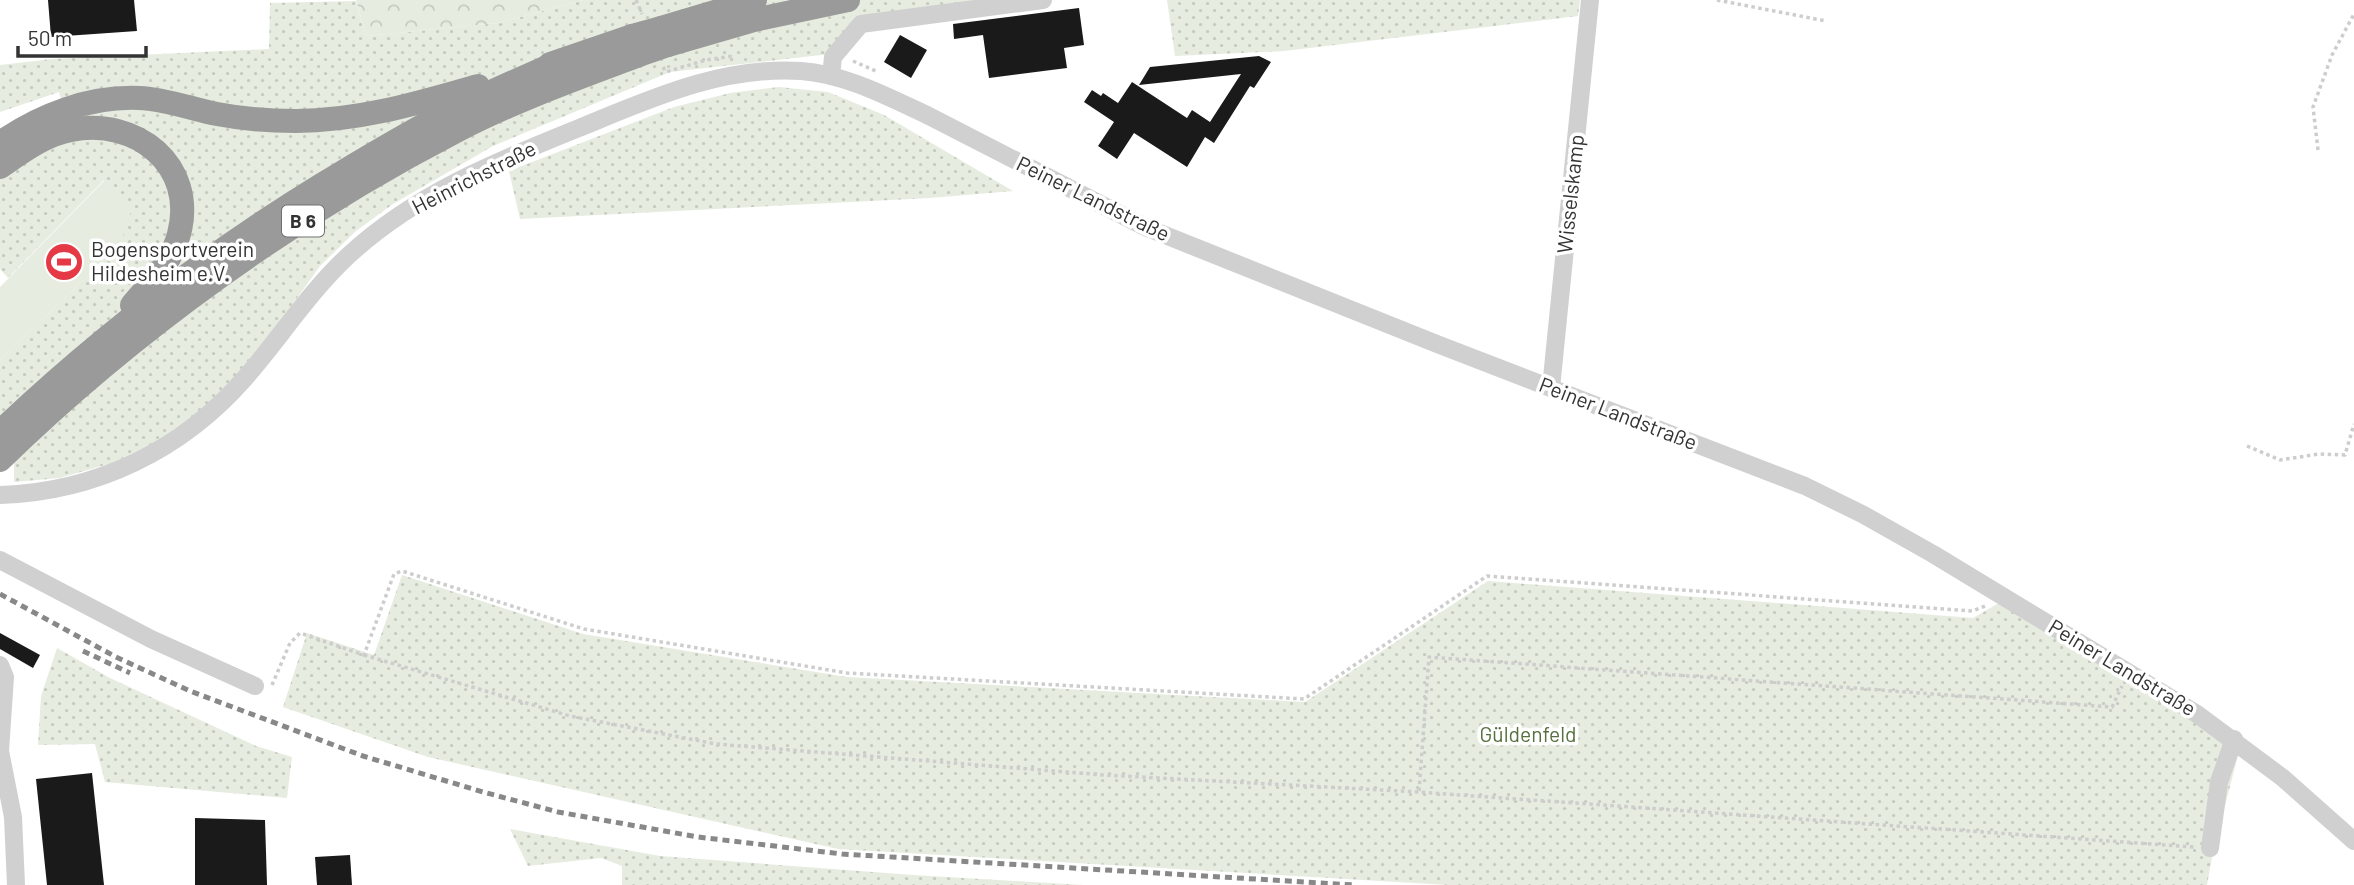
<svg xmlns="http://www.w3.org/2000/svg" width="2354" height="885" font-family="Barlow,sans-serif">
<defs>
<pattern id="grass-dots" width="8" height="8" patternUnits="userSpaceOnUse" patternTransform="scale(1.75)"><rect width="8" height="8" fill="#e6ecdf"/><path d="M2 2h.1M6 6h.1" fill="none" stroke="#c6cbc0" stroke-width="1.8" stroke-linecap="round"/></pattern>
<pattern id="park-crowns" width="20" height="18" patternUnits="userSpaceOnUse" patternTransform="scale(1.75)"><rect width="20" height="18" fill="#e6ecdf"/><path d="M2 6a3 3 0 1 1 6 0M12 15a3 3 0 1 1 6 0" fill="none" stroke="#c6cbc0"/></pattern>
</defs>
<rect width="100%" height="100%" fill="#fff"/>
<g fill="url(#grass-dots)">
<path d="M583 0H1010L859 20 830 54 670 72 493 146 393 204 356 231 320 266 249 365 218 398 179 426 146 447 112 463 60 478 14 482V440L0 424V360L120 245 104 180 8 278 0 269V174L64 110 59 92 0 112V65L52 59 269 49 270 3 356 1 366 36 498 23Z"/>
<path d="M1167 0H1580L1578 16 1284 51 1175 56Z"/>
<path d="M779 87 828 92 884 115 1013 191 930 198 520 219 509 171 674 107 730 93Z"/>
<path d="M402 575 583 634 847 677 1305 702 1488 581 1973 618 2006 599 2242 740 2213 852 2207 885H1448L838 849 428 757 283 707 307 633 374 655Z"/>
<path d="M57 648 110 678 256 746 292 757 287 798 105 782 95 744 38 745 41 696Z"/>
<path d="M510 829 660 856 913 875 1083 885H622V866L601 858 528 866Z"/>
</g>
<path fill="url(#park-crowns)" d="M356 0H583L498 23 366 36Z"/>
<path fill="#e6ecdf" d="M105 180 131 212 120 245 0 360V287Z"/>
<g fill="#1a1a1a">
<path d="M48 0H134L137 31 51 37Z"/>
<path d="M1079 8 1084 45 1064 48 1067 68 989 78 983 35 954 39 953 24Z"/>
<path d="M900 35 927 50 911 78 884 62Z"/>
<path d="M1259 56 1271 62 1254 88 1250 86 1214 143 1205 137 1187 167 1134 133 1117 159 1098 146 1114 122 1084 102 1092 90 1101 96 1103 93 1118 103 1132 82 1187 118 1192 110 1210 122 1241 74 1139 85 1150 67Z"/>
<path d="M0 633 40 655 33 668 0 649Z"/>
<path d="M92 773 104 885H47L36 779Z"/>
<path d="M195 818 265 820 267 885H195Z"/>
<path d="M350 855 352 885H317L315 857Z"/>
</g>
<g fill="none" stroke-linecap="round" stroke-linejoin="round">
<g stroke="#cdcdcd" stroke-width="3.5" stroke-dasharray="3.5 3.5" stroke-linecap="butt">
<path d="M636 0 642 14"/>
<path d="M1717 0 1826 21"/>
<path d="M853 61 878 72"/>
<path d="M663 67 666 72 706 60 734 56"/>
<path d="M2318 150 2313 107 2332 55 2354 14"/>
<path d="M2247 446 2280 460 2319 454 2345 455 2354 424"/>
<path d="M364 655 570 716 716 744 1104 775 1419 792 2194 847"/>
<path d="M272 685 290 643 300 633 364 655 394 574 402 571 584 629 847 673 1304 699 1487 576 1972 611 1985 606"/>
<path d="M1419 791 1429 657 2112 707 2122 686"/>
</g>
<g stroke="#d0d0d0" stroke-width="18">
<path d="M831 76 833 57 861 24 1043 0"/>
<path d="M1551 388 1590 0"/>
<path d="M0 495C96 492 182 450 245 378 280 338 309 292 349 255 415 194 497 161 579 128 650 99 721 66 801 71 845 74 888 97 927 115L1145 227 1437 344 1805 486 1862 514 1933 554 2197 714 2283 778 2354 841"/>
<path d="M0 560 151 639 255 686"/>
<path d="M0 665 5 677 0 751 13 817 16 885"/>
<path d="M2210 848 2219 782 2234 739"/>
</g>
<g stroke="#9a9a9a" stroke-width="24">
<path d="M661 28 755 0"/>
<path d="M668 45 754 20 848 0"/>
<path d="M550 64 632 36"/>
<path d="M0 143C40 115 89 96 139 98 166 99 191 109 217 114 243 119 269 121 296 121 359 121 418 103 478 86"/>
<path d="M0 167C22 152 44 135 71 130 136 117 197 165 179 234 172 262 150 284 132 305"/>
<path d="M0 432C99 338 207 255 323 184 363 160 402 136 443 115 482 95 523 78 563 60"/>
<path d="M0 460C131 332 295 214 458 130 516 100 578 78 639 55"/>
</g>
<g stroke="#888" stroke-width="5" stroke-dasharray="7 5" stroke-linecap="butt">
<path d="M0 594 116 657 190 691 363 756 483 792 558 812 698 837 842 854 1354 885"/>
<path d="M83 651 130 673"/>
</g>
<g stroke="#9a9a9a" stroke-width="24">
<path d="M632 36 661 28"/>
<path d="M639 55 668 45"/>
</g>
</g>
<defs>
<symbol id="stadium-disc" viewBox="-11 -11 22 22"><circle r="9.5" fill="#e63946" stroke="#fff"/><path d="M0-5a6.5 5 0 1 0 0 10a6.5 5 0 1 0 0-10ZM-3.5-1.8h7v3.6h-7Z" fill="#fff"/></symbol>
</defs>
<g fill-rule="evenodd">
<use href="#stadium-disc" x="42" y="240" width="44" height="44"/>
</g>
<g text-anchor="middle" stroke-width="7" stroke-linejoin="round" paint-order="stroke">
<rect fill="#fff" stroke="#707070" stroke-width="2" x="282" y="205.5" width="42" height="31" rx="5"/>
<g font-size="19" font-weight="bold" fill="#333">
<text x="303" y="228">B 6</text>
</g>
<g font-size="21" fill="#333" stroke="#fff">
<text transform="translate(474 178) rotate(-27)" y="7">Heinrichstraße</text>
<text transform="translate(1571 194) rotate(-84)" y="7">Wisselskamp</text>
<text transform="translate(1093 199) rotate(26)" y="7">Peiner Landstraße</text>
<text transform="translate(1618 414) rotate(21)" y="7">Peiner Landstraße</text>
<text transform="translate(2122 668) rotate(31)" y="7">Peiner Landstraße</text>
</g>
<g font-size="21" fill="#333" stroke="#fff" text-anchor="start">
<text x="91" y="257">Bogensportverein<tspan x="91" dy="24">Hildesheim e.V.</tspan></text>
</g>
<g font-size="21" fill="#56703f" stroke="#fff">
<text x="1528" y="742">Güldenfeld</text>
</g>
</g>
<path d="M18 46v10h128v-10" fill="none" stroke="#333333" stroke-width="3.5"/>
<text x="28" y="46" font-size="21" fill="#333333" stroke="#ffffff" stroke-width="5" paint-order="stroke">50 m</text>
</svg>
